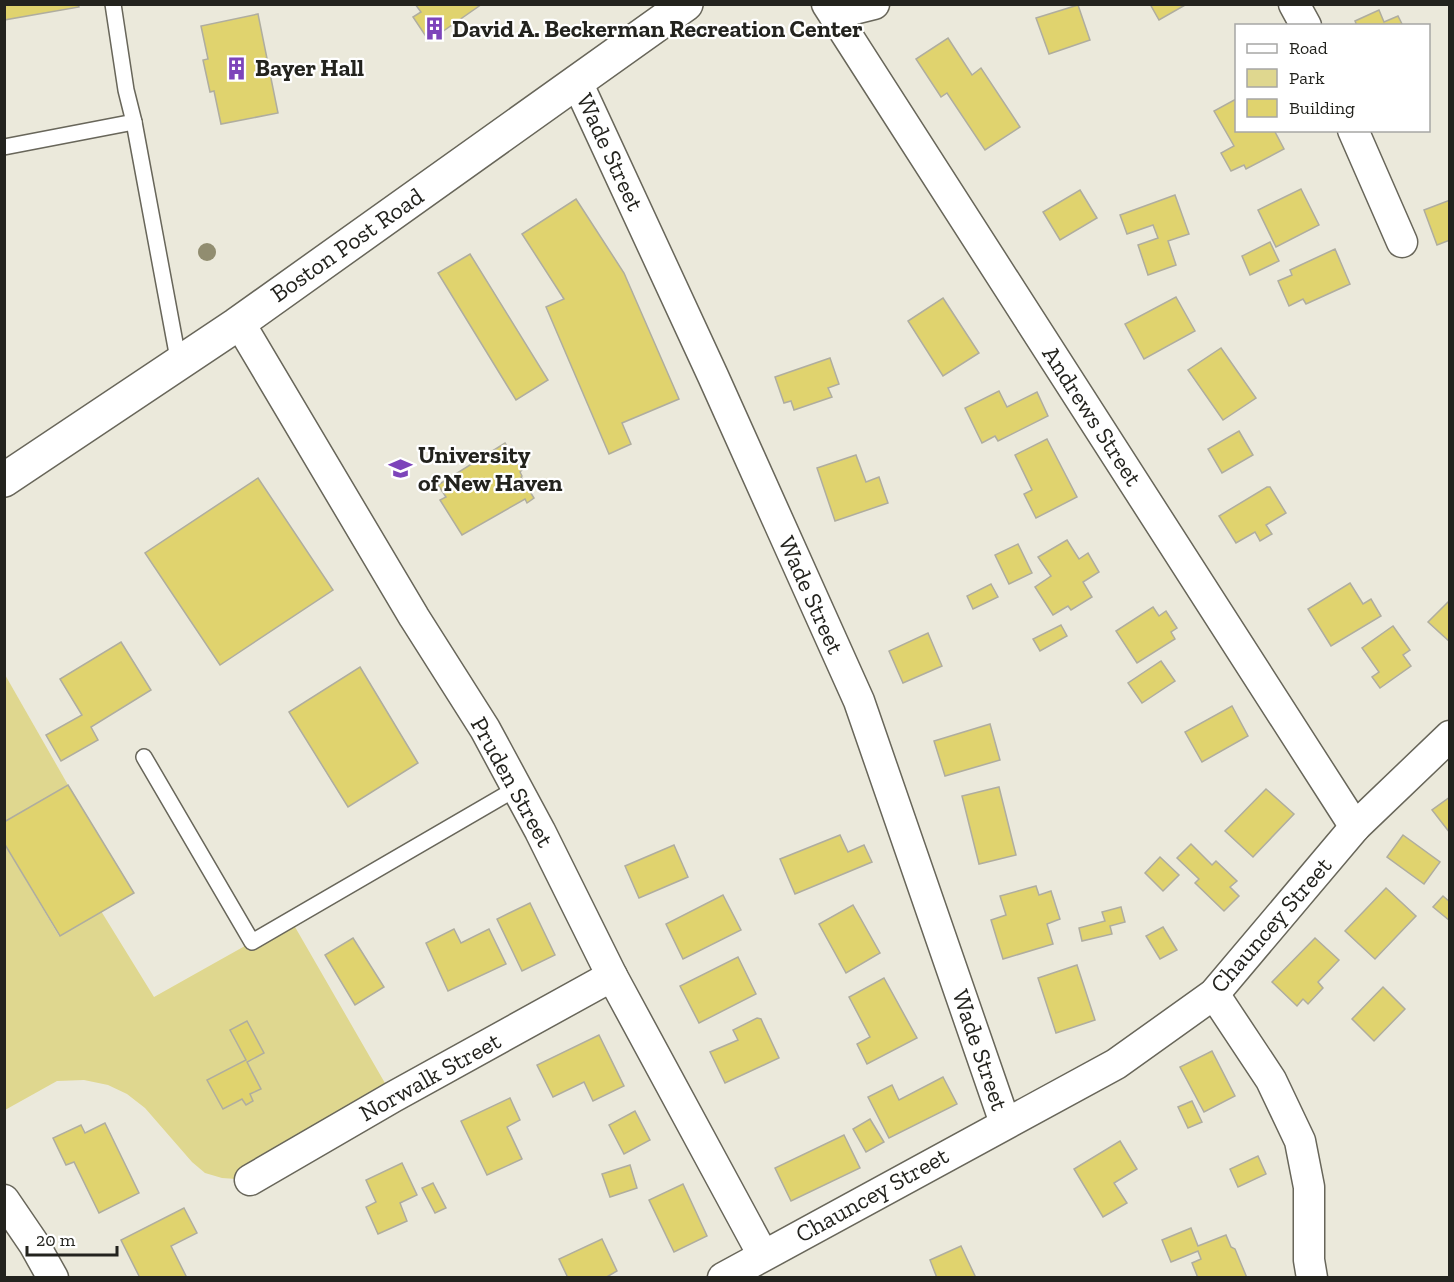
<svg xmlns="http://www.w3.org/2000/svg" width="1454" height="1282" font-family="'Zilla Slab',serif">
<rect width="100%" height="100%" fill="#ebe9db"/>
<g fill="#dfd78f">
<path d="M4 673 68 785 5 822H4Z"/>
<path d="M4 843 59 936 101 911 154 997 291 920 393 1097 250 1180 222 1178 205 1173 192 1162 145 1108 127 1094 108 1085 84 1080 57 1081 5 1110Z"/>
</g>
<g fill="#e0d36e" stroke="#afad9f" stroke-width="1.5">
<path d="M4 4H78L79 7 4 20Z"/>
<path d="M415 4H482L429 41 413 17 421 12Z"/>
<path d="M1150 4H1187L1159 20Z"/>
<path d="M1078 5 1090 40 1049 54 1036 18Z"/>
<path d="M1379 10 1384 22 1398 16 1403 26H1357L1355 21Z"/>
<path d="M258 14 278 113 221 124 214 91 210 92 203 60 208 59 201 26Z"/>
<path d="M948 38 972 75 981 68 1020 127 985 150 947 93 941 97 916 59Z"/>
<path d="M1236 99V130H1274L1284 149 1246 169 1244 165 1231 171 1221 153 1234 146 1214 111Z"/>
<path d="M1301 189 1319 225 1276 247 1258 210Z"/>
<path d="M1080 190 1097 218 1060 240 1043 212Z"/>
<path d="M1175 195 1189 234 1168 241 1176 265 1148 275 1138 245 1158 238 1153 225 1127 234 1120 215Z"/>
<path d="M576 199 624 273 679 399 622 423 631 444 609 454 546 307 564 299 522 234Z"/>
<path d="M1450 200V240L1437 245 1424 210Z"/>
<path d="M1270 242 1279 261 1250 275 1242 256Z"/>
<path d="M1335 249 1350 284 1306 304 1303 299 1289 306 1278 281 1292 275 1290 270Z"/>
<path d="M470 254 548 380 516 400 438 273Z"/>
<path d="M1176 297 1195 331 1144 359 1125 324Z"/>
<path d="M943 298 979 353 943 376 908 321Z"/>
<path d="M1221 348 1256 398 1223 420 1188 370Z"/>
<path d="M830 358 839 384 828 388 832 397 794 410 791 401 784 403 775 377Z"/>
<path d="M999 391 1007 407 1037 392 1048 416 998 441 995 436 982 443 965 408Z"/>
<path d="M1239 431 1253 455 1222 473 1208 449Z"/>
<path d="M1047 439 1077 497 1036 518 1024 494 1032 490 1015 455Z"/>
<path d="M505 443 522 470 520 472 522 476 521 477 534 498 527 503 525 499 462 535 440 500 446 497 438 485Z"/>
<path d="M856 455 866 482 879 477 888 503 835 521 817 468Z"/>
<path d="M258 478 333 590 220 665 145 553Z"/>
<path d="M1267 487H1270L1286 513 1266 525 1272 534 1260 541 1255 532 1236 543 1219 516Z"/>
<path d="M1067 540 1079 559 1088 553 1099 572 1083 582 1092 597 1071 610 1068 606 1053 615 1035 587 1051 576 1038 557Z"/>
<path d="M1018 544 1032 573 1009 584 995 555Z"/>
<path d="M1350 583 1363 604 1371 599 1381 616 1331 646 1308 609Z"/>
<path d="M991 584 998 597 973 609 967 596Z"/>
<path d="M1450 600V642L1428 622Z"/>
<path d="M1153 607 1159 616 1166 611 1177 628 1171 632 1175 639 1137 663 1116 631Z"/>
<path d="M1061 625 1067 636 1040 651 1033 639Z"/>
<path d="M1393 626 1410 650 1403 655 1411 666 1380 688 1372 677 1379 672 1362 648Z"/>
<path d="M928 633 942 666 903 683 889 651Z"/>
<path d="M121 642 151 690 91 727 98 740 61 761 46 735 82 715 60 679Z"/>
<path d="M1161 661 1175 681 1142 703 1128 683Z"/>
<path d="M360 667 418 763 348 807 289 712Z"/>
<path d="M1232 706 1248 736 1202 762 1185 732Z"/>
<path d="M990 724 1000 760 945 776 934 741Z"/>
<path d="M68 785 134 893 60 936 4 843V822Z"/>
<path d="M999 787 1016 855 979 864 962 796Z"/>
<path d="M1266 789 1294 814 1253 857 1225 831Z"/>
<path d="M1450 797V833L1432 810Z"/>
<path d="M840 835 848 852 864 845 872 862 795 894 780 859Z"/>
<path d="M1403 835 1440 862 1424 884 1387 857Z"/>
<path d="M1191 844 1212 865 1216 861 1237 881 1230 887 1239 896 1224 911 1195 883 1199 879 1177 858Z"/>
<path d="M674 845 688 877 639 898 625 866Z"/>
<path d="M1160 857 1179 875 1163 891 1145 873Z"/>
<path d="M1036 886 1039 895 1051 891 1060 919 1047 924 1053 944 1003 959 991 920 1006 915 1000 896Z"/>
<path d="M1386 888 1416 916 1375 959 1345 931Z"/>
<path d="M723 895 741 930 683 959 666 924Z"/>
<path d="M1443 896 1450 902V921L1433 907Z"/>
<path d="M530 903 555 955 522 971 497 919Z"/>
<path d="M853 905 880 953 846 973 819 924Z"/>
<path d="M1121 907 1125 922 1110 926 1112 934 1082 941 1079 928 1105 921 1102 912Z"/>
<path d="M1163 927 1177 950 1160 959 1146 936Z"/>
<path d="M454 929 461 943 489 929 506 964 448 991 426 943Z"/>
<path d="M353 938 384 987 355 1005 325 955Z"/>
<path d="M1315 938 1339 960 1318 982 1323 988 1308 1004 1303 999 1297 1006 1272 982Z"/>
<path d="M738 957 756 994 699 1023 680 986Z"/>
<path d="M1077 965 1095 1020 1056 1033 1038 978Z"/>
<path d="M884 978 917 1038 867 1064 857 1044 870 1037 849 997Z"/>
<path d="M1383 987 1405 1009 1374 1041 1352 1019Z"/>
<path d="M757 1018 761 1019 779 1058 725 1083 710 1052 738 1040 733 1030Z"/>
<path d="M247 1021 264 1053 247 1062 261 1089 250 1094 253 1101 246 1105 242 1099 223 1109 207 1080 246 1060 230 1030Z"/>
<path d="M599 1035 624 1086 593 1101 584 1082 553 1097 537 1065Z"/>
<path d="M1212 1051 1235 1096 1204 1112 1180 1067Z"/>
<path d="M943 1077 957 1104 889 1138 868 1097 892 1085 899 1100Z"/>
<path d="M510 1098 520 1120 507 1127 522 1159 487 1175 461 1121Z"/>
<path d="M1192 1101 1202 1122 1188 1128 1178 1107Z"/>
<path d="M635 1111 650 1140 624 1154 609 1125Z"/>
<path d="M870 1119 884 1142 866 1152 853 1129Z"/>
<path d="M105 1123 139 1193 99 1213 74 1162 66 1165 53 1138 81 1125 85 1133Z"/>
<path d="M844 1135 860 1168 791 1201 775 1168Z"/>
<path d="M1120 1141 1137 1169 1114 1183 1127 1203 1103 1217 1074 1169Z"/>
<path d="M1258 1156 1266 1174 1238 1187 1230 1169Z"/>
<path d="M402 1163 417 1195 400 1203 407 1221 378 1234 366 1207 376 1202 366 1180Z"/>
<path d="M630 1165 637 1188 610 1197 602 1174Z"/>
<path d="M433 1183 446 1208 435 1213 422 1188Z"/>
<path d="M683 1184 707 1236 674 1252 649 1200Z"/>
<path d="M184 1208 197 1233 171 1246 187 1278H140L121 1240Z"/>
<path d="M1191 1228 1198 1246 1226 1235 1231 1247 1235 1249 1247 1278H1198L1192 1263 1201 1259 1198 1251 1171 1262 1162 1240Z"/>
<path d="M602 1239 617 1271 605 1278H568L559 1259Z"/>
<path d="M961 1246 976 1278H937L930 1260Z"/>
</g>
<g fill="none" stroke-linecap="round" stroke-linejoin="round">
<defs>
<g id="service">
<path d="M113 4 126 90 134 122 179 364"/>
<path d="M4 147 134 122"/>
<path d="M144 757 252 942 517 788"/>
</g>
<g id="minor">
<path d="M827 4 1355 827"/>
<path d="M1294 4 1306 26"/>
<path d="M834 14 874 4"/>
<path d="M577 82 713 376 859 701 1005 1123"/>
<path d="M1353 130 1402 242"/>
<path d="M239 322 414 617 485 729 540 831 612 976 763 1255"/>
<path d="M1214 994 1271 1080 1300 1141 1309 1187V1260L1312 1278"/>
<path d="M250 1180 393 1097 612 976"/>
<path d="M4 1200 34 1244 53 1278"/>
<path d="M723 1278 1116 1064 1214 994 1355 827 1450 736"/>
</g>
<path id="primary" d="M4 480 236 325 686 4"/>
</defs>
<use href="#service" stroke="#68665a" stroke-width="18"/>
<use href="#minor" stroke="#68665a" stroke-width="33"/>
<use href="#primary" stroke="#68665a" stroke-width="36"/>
<use href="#service" stroke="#fff" stroke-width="15"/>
<use href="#minor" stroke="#fff" stroke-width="30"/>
<use href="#primary" stroke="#fff" stroke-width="33"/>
</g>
<circle fill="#918d70" cx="207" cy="252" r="9"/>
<defs>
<symbol id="building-bare" viewBox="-9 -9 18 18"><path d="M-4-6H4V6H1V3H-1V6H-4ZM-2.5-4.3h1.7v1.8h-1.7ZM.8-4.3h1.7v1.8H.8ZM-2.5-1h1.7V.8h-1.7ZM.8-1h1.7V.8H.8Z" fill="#7d44ba" stroke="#fff" stroke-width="2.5" paint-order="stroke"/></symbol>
<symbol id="university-bare" viewBox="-9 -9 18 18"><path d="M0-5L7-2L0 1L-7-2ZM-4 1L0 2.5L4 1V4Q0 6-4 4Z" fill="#7d44ba" stroke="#fff" stroke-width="2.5" paint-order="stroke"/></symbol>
</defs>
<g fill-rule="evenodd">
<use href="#building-bare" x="418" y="12" width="33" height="33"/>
<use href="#building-bare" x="220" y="52" width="33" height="33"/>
<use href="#university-bare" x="384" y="452" width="33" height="33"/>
</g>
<g text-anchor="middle" stroke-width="4.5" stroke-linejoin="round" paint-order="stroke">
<g font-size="24" font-weight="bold" fill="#23231e" stroke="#fff" text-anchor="start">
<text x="452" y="37">David A. Beckerman Recreation Center</text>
<text x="255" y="76">Bayer Hall</text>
<text x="418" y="463">University<tspan x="418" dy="28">of New Haven</tspan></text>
</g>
<g font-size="24" fill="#23231e" stroke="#fff">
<text transform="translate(610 152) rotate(65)" y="8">Wade Street</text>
<text transform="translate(347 245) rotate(-35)" y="8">Boston Post Road</text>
<text transform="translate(1092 416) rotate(57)" y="8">Andrews Street</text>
<text transform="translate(811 595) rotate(66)" y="8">Wade Street</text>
<text transform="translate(512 782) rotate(61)" y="8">Pruden Street</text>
<text transform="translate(1271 925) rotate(-49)" y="8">Chauncey Street</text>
<text transform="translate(980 1050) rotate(71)" y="8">Wade Street</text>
<text transform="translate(430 1077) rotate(-29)" y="8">Norwalk Street</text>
<text transform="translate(872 1195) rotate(-29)" y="8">Chauncey Street</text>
</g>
</g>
<rect width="1454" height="1282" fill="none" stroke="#23231e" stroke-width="12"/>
<rect x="1235" y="24" width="195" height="108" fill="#ffffff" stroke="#a7a7a5" stroke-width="1.5"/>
<rect x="1247" y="44" width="30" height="9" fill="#ffffff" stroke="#a7a7a5" stroke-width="1.5"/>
<text x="1289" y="54" font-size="18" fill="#23231e">Road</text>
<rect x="1247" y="69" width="30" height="18" fill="#dfd78f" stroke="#a7a7a5" stroke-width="1.5"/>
<text x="1289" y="84" font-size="18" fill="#23231e">Park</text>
<rect x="1247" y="99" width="30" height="18" fill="#e0d36e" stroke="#a7a7a5" stroke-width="1.5"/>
<text x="1289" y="114" font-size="18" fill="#23231e">Building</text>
<path d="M27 1246v9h90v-9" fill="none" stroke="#23231e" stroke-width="3"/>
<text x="36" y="1246" font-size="18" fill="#23231e" stroke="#ffffff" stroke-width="4.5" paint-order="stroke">20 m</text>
</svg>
